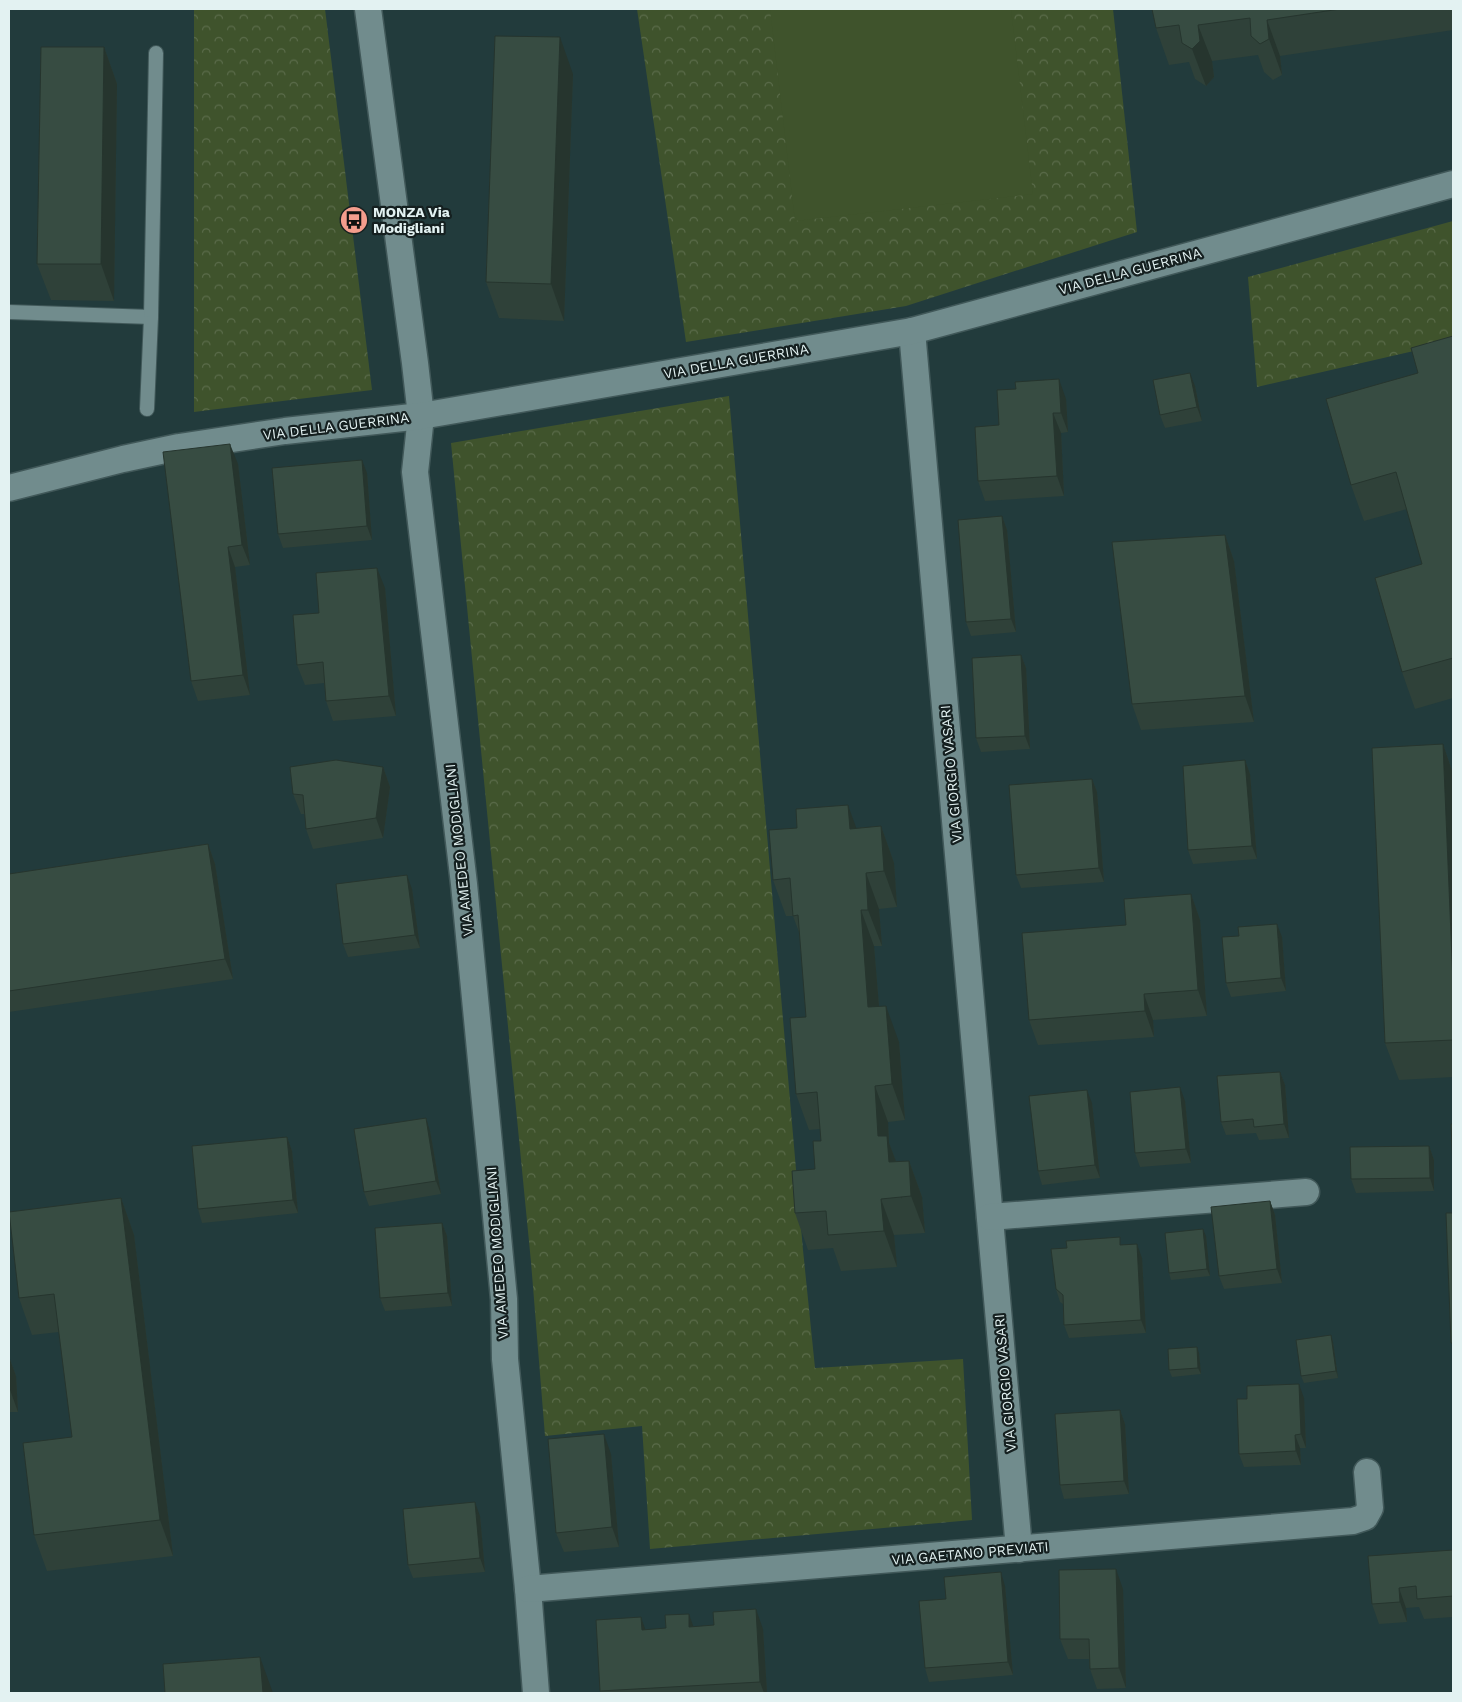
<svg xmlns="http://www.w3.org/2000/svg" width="1462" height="1702" font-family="'Work Sans',sans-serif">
<defs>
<pattern id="park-crowns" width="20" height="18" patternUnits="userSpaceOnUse" patternTransform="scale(1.25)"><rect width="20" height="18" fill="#3f532c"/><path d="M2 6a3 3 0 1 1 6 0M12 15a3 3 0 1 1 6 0" fill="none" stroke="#5b6c4b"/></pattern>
</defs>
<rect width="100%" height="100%" fill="#223b3c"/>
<g fill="url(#park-crowns)">
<path d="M194 9H325L372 390 194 412Z"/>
<path d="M637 9H1113L1137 232 906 306 686 342Z"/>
<path d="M1453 221V342L1257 387 1248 277Z"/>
<path d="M729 396 803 1250 815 1368 963 1359 972 1520 650 1549 642 1426 545 1436 531 1262 451 443Z"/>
</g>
<path fill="#3f532c" d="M770 9H1011L1033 194 795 221Z"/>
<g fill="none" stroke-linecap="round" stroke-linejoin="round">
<defs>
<g id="lane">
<path d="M9 312 151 317"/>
<path d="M147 409 151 317 156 53"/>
</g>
<g id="street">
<path d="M368 9 415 363 421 416 415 472 464 884 504 1299 505 1359 528 1589 536 1693"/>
<path d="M912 331 1019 1549"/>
<path d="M9 488 123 459 179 447 285 431 421 416 912 331 1453 184"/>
<path d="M990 1217 1306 1192"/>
<path d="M528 1589 1353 1521 1365 1517 1370 1508 1367 1472"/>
</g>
</defs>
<use href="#lane" stroke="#415859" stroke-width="16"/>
<use href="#street" stroke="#415859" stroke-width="29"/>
<use href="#lane" stroke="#718c8d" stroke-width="14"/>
<use href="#street" stroke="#718c8d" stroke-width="26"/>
</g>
<g fill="#2f4139">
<path d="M1152 9H1453V30L1280 56 1282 75 1273 80 1264 72 1258 55 1212 61 1214 77 1206 86 1195 79 1189 62 1169 65 1156 28Z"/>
<path d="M104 47 117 84 114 301 51 300 37 264Z"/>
<path d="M573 74 564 321 499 318 486 282Z"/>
<path d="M1453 336V698L1415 709 1402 672 1422 564 1407 509 1364 521 1351 485 1418 373Z"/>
<path d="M1195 386 1202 421 1165 428 1160 415Z"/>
<path d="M1066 399 1068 432 1061 433 1064 496 985 501 978 481 999 425Z"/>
<path d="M238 464 250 565 235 567 250 695 198 701 191 681Z"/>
<path d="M367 473 372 540 283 548 278 534Z"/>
<path d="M1002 516 1007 530 1016 632 971 636 966 622Z"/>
<path d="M1225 535 1234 561 1254 722 1141 730 1132 704Z"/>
<path d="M385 588 396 716 333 721 326 701 324 683 305 685 297 665Z"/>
<path d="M1021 655 1026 668 1030 749 981 752 976 738Z"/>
<path d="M1443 744 1453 774V1077L1399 1080 1385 1043Z"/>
<path d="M1245 760 1250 774 1257 859 1193 864 1188 850Z"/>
<path d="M383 767 390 787 383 838 313 849 306 829 305 814H301L293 794Z"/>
<path d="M1092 779 1097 792 1104 882 1021 888 1016 875Z"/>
<path d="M881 826 894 863 897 907 879 909 882 946H874L879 1006 899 1042 905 1120 888 1122 889 1143 896 1162 909 1161 922 1197 925 1233 894 1235 897 1267 841 1271 833 1248 808 1250 795 1213 815 1169 821 1141 820 1129 809 1130 796 1094 806 1017 800 935 793 916H786L773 880 856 828Z"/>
<path d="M208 844 215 864 233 979 9 1012V874Z"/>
<path d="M412 889 420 948 348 957 343 944Z"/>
<path d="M1191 894 1200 920 1207 1016 1153 1020 1154 1037 1038 1045 1029 1020 1126 925Z"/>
<path d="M1282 937 1286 991 1231 997 1226 983Z"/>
<path d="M1280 1072 1285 1085 1289 1138 1259 1140 1256 1133 1226 1135 1221 1122Z"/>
<path d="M1185 1101 1191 1163 1140 1167 1135 1153Z"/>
<path d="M1092 1103 1100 1178 1042 1185 1038 1171Z"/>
<path d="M430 1131 441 1194 369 1206 364 1192Z"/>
<path d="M287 1137 292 1151 298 1213 202 1223 198 1209Z"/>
<path d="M1429 1146 1434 1160V1191L1356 1193 1351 1179Z"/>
<path d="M121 1198 134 1235 173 1556 47 1571 34 1535 72 1437 59 1332 32 1335 19 1298Z"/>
<path d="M1270 1201 1275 1215 1282 1283 1224 1289 1219 1276Z"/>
<path d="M442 1223 447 1236 452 1306 385 1311 380 1298Z"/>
<path d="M1206 1236 1210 1276 1171 1280 1169 1273Z"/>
<path d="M1123 1245 1142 1258 1146 1333 1069 1338 1064 1325 1063 1304 1060 1302 1056 1289Z"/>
<path d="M1331 1335 1333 1342 1338 1378 1304 1383 1301 1376Z"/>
<path d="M1199 1353 1201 1374 1172 1377 1169 1370Z"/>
<path d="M9 1357 16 1376 18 1412H9Z"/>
<path d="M1304 1398 1306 1448H1300L1301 1465 1244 1467 1239 1454Z"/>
<path d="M1120 1410 1125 1424 1129 1494 1064 1499 1060 1485Z"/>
<path d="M611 1454 619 1547 564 1552 556 1533Z"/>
<path d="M480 1516 485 1572 413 1578 408 1565Z"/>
<path d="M1453 1550V1617L1424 1619 1419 1607 1406 1608 1407 1622 1379 1624 1372 1604Z"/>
<path d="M1005 1586 1013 1675 929 1682 925 1668 946 1599Z"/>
<path d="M1123 1589 1126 1688 1097 1689 1090 1669 1089 1659H1068L1060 1639Z"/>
<path d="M693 1626 763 1629 767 1693H601L600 1691Z"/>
</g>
<g fill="#26352e">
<path d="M1267 20 1280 56 1282 75 1269 39Z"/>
<path d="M1198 25 1212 61 1214 77 1206 86 1192 49Z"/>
<path d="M560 37 573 74 564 321 551 284Z"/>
<path d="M104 47 117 84 114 301 101 264Z"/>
<path d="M1190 373 1195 386 1202 421 1197 407Z"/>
<path d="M1059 379 1066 399 1068 432 1061 413Z"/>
<path d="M1053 413 1061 433 1064 496 1057 476Z"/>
<path d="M230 444 238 464 250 565 242 545Z"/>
<path d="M362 460 367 473 372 540 367 526Z"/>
<path d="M1002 516 1007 530 1016 632 1011 619Z"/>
<path d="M1225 535 1234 561 1254 722 1245 696Z"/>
<path d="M228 547 235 567 250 695 243 675Z"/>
<path d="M377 568 385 588 396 716 389 696Z"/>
<path d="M1021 655 1026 668 1030 749 1025 736Z"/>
<path d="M1443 744 1453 774V983Z"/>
<path d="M1245 760 1250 774 1257 859 1252 846Z"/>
<path d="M383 767 390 787 383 838 376 818Z"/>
<path d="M1092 779 1097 792 1104 882 1099 868Z"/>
<path d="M848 805 861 841 850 829Z"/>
<path d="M881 826 894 863 897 907 884 871Z"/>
<path d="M208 844 215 864 233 979 225 959Z"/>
<path d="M866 873 879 909 882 946 868 910Z"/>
<path d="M407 875 412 889 420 948 415 935Z"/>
<path d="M1191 894 1200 920 1207 1016 1198 990Z"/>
<path d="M861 910 874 946 882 1043 868 1007Z"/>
<path d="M1277 924 1282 937 1286 991 1281 978Z"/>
<path d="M1144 994 1153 1020 1154 1037 1145 1011Z"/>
<path d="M886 1006 899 1042 905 1120 892 1084Z"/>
<path d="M1280 1072 1285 1085 1289 1138 1284 1124Z"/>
<path d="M875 1086 888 1122 889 1143 900 1172 902 1199 878 1136Z"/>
<path d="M1180 1087 1185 1101 1191 1163 1186 1149Z"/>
<path d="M1087 1090 1092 1103 1100 1178 1095 1165Z"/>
<path d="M426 1118 430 1131 441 1194 436 1181Z"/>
<path d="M287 1137 292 1151 298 1213 293 1200Z"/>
<path d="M1429 1146 1434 1160V1191L1430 1178Z"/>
<path d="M909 1161 922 1197 925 1233 911 1196Z"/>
<path d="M121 1198 134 1235 173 1556 160 1520Z"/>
<path d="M881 1199 894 1235 897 1267 884 1231Z"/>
<path d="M1270 1201 1275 1215 1282 1283 1277 1269Z"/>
<path d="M442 1223 447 1236 452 1306 448 1293Z"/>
<path d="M1203 1229 1206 1236 1210 1276 1207 1269Z"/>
<path d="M1137 1244 1142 1258 1146 1333 1141 1320Z"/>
<path d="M1331 1335 1333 1342 1338 1378 1336 1371Z"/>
<path d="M1197 1347 1199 1353 1201 1374 1198 1368Z"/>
<path d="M9 1357 16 1376 18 1412 9 1387Z"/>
<path d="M1299 1384 1304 1398 1306 1448 1301 1434Z"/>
<path d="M1120 1410 1125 1424 1129 1494 1124 1481Z"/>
<path d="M604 1434 611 1454 619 1547 612 1527Z"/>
<path d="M1295 1435 1300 1448 1301 1465 1296 1451Z"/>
<path d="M475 1502 480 1516 485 1572 480 1558Z"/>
<path d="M1116 1569 1123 1589 1126 1688 1119 1668Z"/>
<path d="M1001 1572 1005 1586 1013 1675 1008 1662Z"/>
<path d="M1399 1588 1406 1608 1407 1622 1400 1602Z"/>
<path d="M756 1609 763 1629 767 1693H764L760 1682Z"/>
<path d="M689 1614 696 1634 689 1627Z"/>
<path d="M641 1617 648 1637 642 1630Z"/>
<path d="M260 1657 273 1693H263Z"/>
</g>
<g fill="#374c42" stroke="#26352e">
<path d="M1152 9H1340L1267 20 1269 39 1260 44 1251 36 1250 18 1198 25 1200 41 1192 49 1182 43 1179 25 1156 28Z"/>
<path d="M495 36 560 37 551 284 486 282Z"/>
<path d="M41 47H104L101 264H37Z"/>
<path d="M1453 336V658L1402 672 1375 578 1422 564 1396 472 1351 485 1326 399 1418 373 1411 348Z"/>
<path d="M1190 373 1197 407 1160 415 1153 380Z"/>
<path d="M1059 379 1061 413H1053L1057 476 978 481 975 427 999 425 997 390 1016 389 1015 382Z"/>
<path d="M230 444 242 545 228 547 243 675 191 681 163 452Z"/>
<path d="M362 460 367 526 278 534 272 468Z"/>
<path d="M1002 516 1011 619 966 622 958 520Z"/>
<path d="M1225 535 1245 696 1132 704 1112 542Z"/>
<path d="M377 568 389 696 326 701 323 662 297 665 293 615 319 613 316 573Z"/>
<path d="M1021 655 1025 736 976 738 972 658Z"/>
<path d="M1443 744 1453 983V1040L1385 1043 1372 748Z"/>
<path d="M336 760 383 767 376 818 306 829 303 795 293 794 290 767Z"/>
<path d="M1245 760 1252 846 1188 850 1183 766Z"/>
<path d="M1092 779 1099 868 1016 875 1009 785Z"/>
<path d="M848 805 850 829 881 826 884 871 866 873 868 910H861L868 1007 886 1006 892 1084 875 1086 878 1136H887L889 1162 909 1161 911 1196 881 1199 884 1231 828 1235 826 1211 795 1213 792 1171 815 1169 813 1141H821L817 1092 796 1094 790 1018 806 1017 798 915 793 916 790 878 773 880 769 830 797 828 796 809Z"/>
<path d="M208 844 225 959 9 991V874Z"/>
<path d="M407 875 415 935 343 944 336 884Z"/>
<path d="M1191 894 1198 990 1144 994 1145 1011 1029 1020 1022 933 1126 925 1124 899Z"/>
<path d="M1277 924 1281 978 1226 983 1222 937 1239 936 1238 927Z"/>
<path d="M1280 1072 1284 1124 1254 1127 1253 1119 1221 1122 1217 1076Z"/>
<path d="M1180 1087 1186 1149 1135 1153 1130 1092Z"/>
<path d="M1087 1090 1095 1165 1038 1171 1029 1096Z"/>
<path d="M426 1118 436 1181 364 1192 354 1129Z"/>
<path d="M1451 1124H1453V1169Z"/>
<path d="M287 1137 293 1200 198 1209 192 1146Z"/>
<path d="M1429 1146 1430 1178 1351 1179 1350 1147Z"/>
<path d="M121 1198 160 1520 34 1535 23 1443 72 1437 54 1294 19 1298 9 1212Z"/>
<path d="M1270 1201 1277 1269 1219 1276 1211 1207Z"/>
<path d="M1446 1213H1453V1343H1451Z"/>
<path d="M442 1223 448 1293 380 1298 375 1228Z"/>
<path d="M1203 1229 1207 1269 1169 1273 1165 1233Z"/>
<path d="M1120 1237V1245L1137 1244 1141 1320 1064 1325 1063 1295 1056 1289 1051 1249 1067 1248 1066 1241Z"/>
<path d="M1331 1335 1336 1371 1301 1376 1296 1340Z"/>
<path d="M1197 1347 1198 1368 1169 1370 1168 1349Z"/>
<path d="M1299 1384 1301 1434 1295 1435 1296 1451 1239 1454 1237 1399H1247V1386Z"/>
<path d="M1120 1410 1124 1481 1060 1485 1055 1414Z"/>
<path d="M604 1434 612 1527 556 1533 548 1439Z"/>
<path d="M475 1502 480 1558 408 1565 403 1509Z"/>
<path d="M1453 1550V1596L1417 1599 1416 1586 1399 1588 1400 1602 1372 1604 1368 1556Z"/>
<path d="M1116 1569 1119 1668 1090 1669 1089 1639H1060L1059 1570Z"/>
<path d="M1001 1572 1008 1662 925 1668 919 1601 946 1599 944 1577Z"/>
<path d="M756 1609 760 1682 600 1691 596 1620 641 1617 642 1630 666 1628 665 1615 689 1614V1627L714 1625 713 1612Z"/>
<path d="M260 1657 263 1693H165L163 1664Z"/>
</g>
<defs>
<symbol id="bus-disc" viewBox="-11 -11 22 22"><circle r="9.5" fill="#f49d8d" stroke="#152020"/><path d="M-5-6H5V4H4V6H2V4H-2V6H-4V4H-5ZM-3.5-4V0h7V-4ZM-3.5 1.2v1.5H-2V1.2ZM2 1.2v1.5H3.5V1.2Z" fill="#111"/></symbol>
</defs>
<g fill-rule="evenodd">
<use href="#bus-disc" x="338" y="204" width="32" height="32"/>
</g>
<g text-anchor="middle" stroke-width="4.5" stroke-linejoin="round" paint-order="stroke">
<g font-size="14" font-weight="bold" fill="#e3f2f2" stroke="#152020" text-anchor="start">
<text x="373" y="217">MONZA Via<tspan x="373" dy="16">Modigliani</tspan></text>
</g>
<g font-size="14" fill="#e3f2f2" stroke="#152020">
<text transform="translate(1130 271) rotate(-15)" y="5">VIA DELLA GUERRINA</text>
<text transform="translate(736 361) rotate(-10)" y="5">VIA DELLA GUERRINA</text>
<text transform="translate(336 426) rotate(-7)" y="5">VIA DELLA GUERRINA</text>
<text transform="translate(951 774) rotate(-95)" y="5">VIA GIORGIO VASARI</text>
<text transform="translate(459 850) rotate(-96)" y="5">VIA AMEDEO MODIGLIANI</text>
<text transform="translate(497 1253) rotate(-94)" y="5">VIA AMEDEO MODIGLIANI</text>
<text transform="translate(1005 1383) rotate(-95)" y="5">VIA GIORGIO VASARI</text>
<text transform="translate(970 1553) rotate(-5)" y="5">VIA GAETANO PREVIATI</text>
</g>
</g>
<rect width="1462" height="1702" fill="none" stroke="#e3f2f2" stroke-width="20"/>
</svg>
